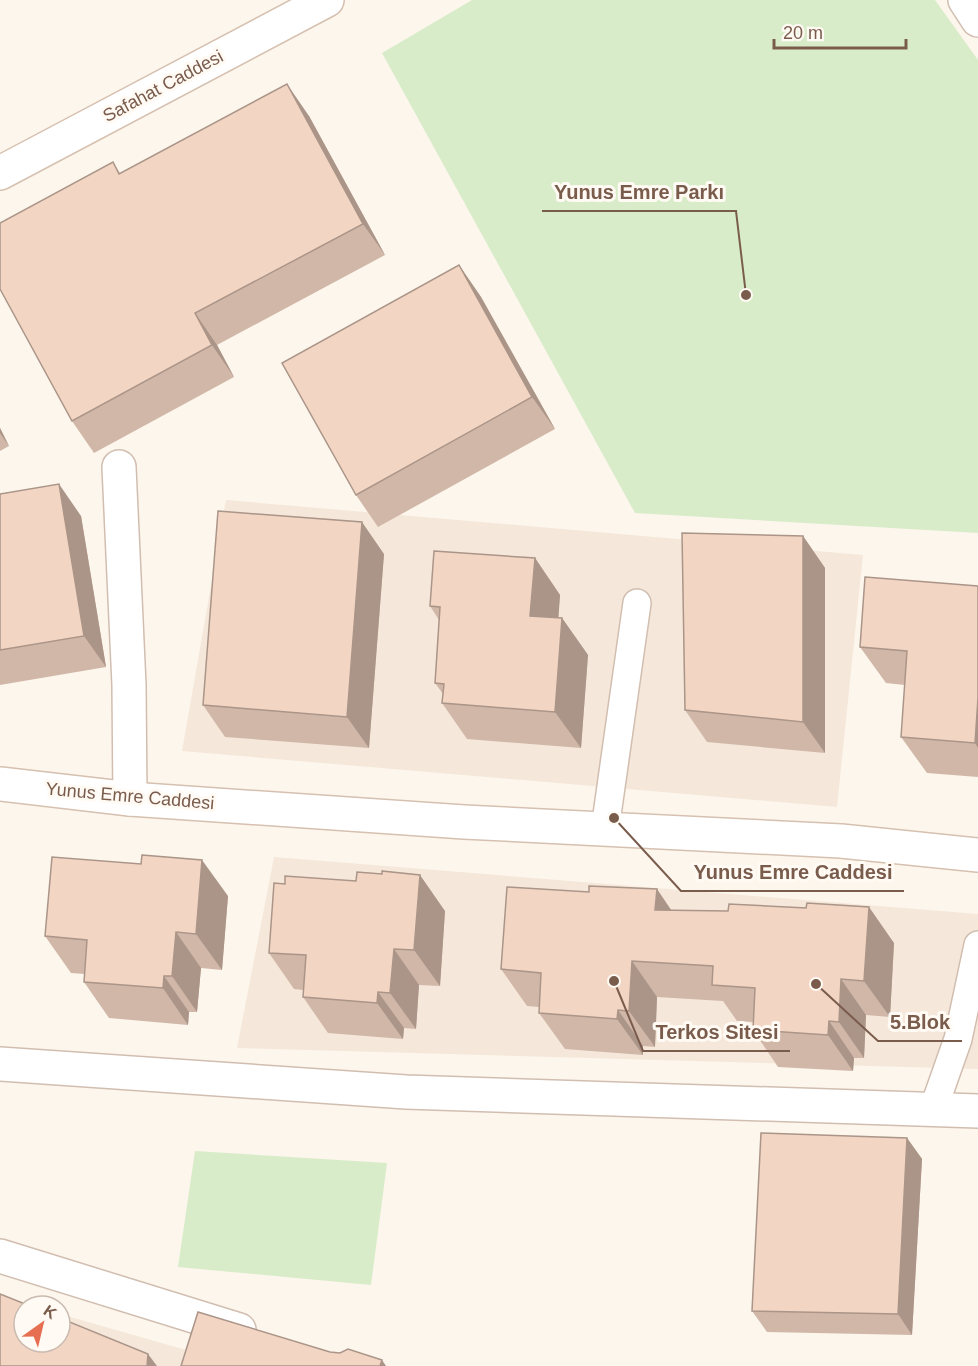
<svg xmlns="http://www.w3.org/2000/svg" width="978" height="1366" font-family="Helvetica,sans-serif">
<rect width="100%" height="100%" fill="#fdf6ec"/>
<g fill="#f5e8da">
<path d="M226 500 863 555 837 807 182 751Z"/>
<path d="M274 857 978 914V1069L237 1048Z"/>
<path d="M0 1297 31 1306H24V1342H60V1314L242 1366H0Z"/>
</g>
<g fill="#d8ecc9">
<path d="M472 0H935L978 60V533L635 513 382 53Z"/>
<path d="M195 1151 387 1163 371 1285 178 1267Z"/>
</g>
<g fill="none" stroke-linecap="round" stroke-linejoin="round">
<defs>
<g id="lane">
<path d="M605 829 637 603"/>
<path d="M933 1110 958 1039 978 945"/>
</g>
<g id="street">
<path d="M965 0 978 20"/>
<path d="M119 467 129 685 130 799"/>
<path d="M0 1064 406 1092 978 1111"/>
<path d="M0 1256 239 1330"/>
</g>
<g id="secondary">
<path d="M0 173 327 0"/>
<path d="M0 784 130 799 464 822 841 841 978 855"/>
</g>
</defs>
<use href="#lane" stroke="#d1beb0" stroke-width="30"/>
<use href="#street" stroke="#d1beb0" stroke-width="36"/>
<use href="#secondary" stroke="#d6c0b0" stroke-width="36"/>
<use href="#lane" stroke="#fff" stroke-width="27"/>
<use href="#street" stroke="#fff" stroke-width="33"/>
<use href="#secondary" stroke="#fff" stroke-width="33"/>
</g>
<g fill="#d1b7a8">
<path d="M309 116 385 255 217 345 234 377 94 453 72 421 113 162 120 173Z"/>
<path d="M459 265 481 297 555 429 378 527 356 495Z"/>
<path d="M0 428 9 446 0 451Z"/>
<path d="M0 494 81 516 106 667 0 685Z"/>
<path d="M803 536 825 568V753L707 742 685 710Z"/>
<path d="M384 554 369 748 225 737 203 705Z"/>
<path d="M535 558 560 595 558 618H562L588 655 581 748 467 739 442 703 443 694 435 683 439 620 430 606Z"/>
<path d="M978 586V777L927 773 901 737 905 685 886 683 860 647Z"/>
<path d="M228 896 222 970 201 968 197 1012H189L188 1025 109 1018 84 982 85 974 71 973 45 936Z"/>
<path d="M445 911 440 986 419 985 416 1029 404 1028 403 1039 328 1033 303 997V990L294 989 269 953Z"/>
<path d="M672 911 894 943 890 1017 866 1015 864 1058H854L853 1071 778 1067 753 1030V1022L737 1021 723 1001 657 997 655 1047 643 1046V1055L565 1049 539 1013V1007L527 1006 501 969Z"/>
<path d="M907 1138 922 1159 912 1335 767 1332 752 1311Z"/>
</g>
<g fill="#aa9588">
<path d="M287 84 309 116 385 255 363 224Z"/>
<path d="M459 265 481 297 555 429 532 397Z"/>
<path d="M195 313 217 345 234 377 212 345Z"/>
<path d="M0 428 9 446 0 433Z"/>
<path d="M59 484 81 516 106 667 84 636Z"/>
<path d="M362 522 384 554 369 748 347 717Z"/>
<path d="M803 536 825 568V753L803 722Z"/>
<path d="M535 558 560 595 556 652 530 616Z"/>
<path d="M562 618 588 655 581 748 555 712Z"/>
<path d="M978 698V748L975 743Z"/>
<path d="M202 860 228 896 222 970 196 934Z"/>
<path d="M420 875 445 911 440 986 414 950Z"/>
<path d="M657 889 682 926 655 910Z"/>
<path d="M869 907 894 943 890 1017 864 981Z"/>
<path d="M176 932 201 968 197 1012 172 976Z"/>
<path d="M394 949 419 985 416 1029 390 993Z"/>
<path d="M632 961 657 997 655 1047 629 1011Z"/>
<path d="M164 976 189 1012 188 1025 163 988Z"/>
<path d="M841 979 866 1015 864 1058 839 1022Z"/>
<path d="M378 992 404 1028 403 1039 377 1003Z"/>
<path d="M618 1010 643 1046V1055L617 1019Z"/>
<path d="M829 1021 854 1058 853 1071 828 1035Z"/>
<path d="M907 1138 922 1159 912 1335 898 1314Z"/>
<path d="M148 1354 157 1366H147Z"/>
<path d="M382 1360 386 1366H380Z"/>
</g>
<g fill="#f3d5c3" stroke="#aa9588" stroke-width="1.5">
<path d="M287 84 363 224 195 313 212 345 72 421 0 289V223L113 162 119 174Z"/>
<path d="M459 265 532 397 356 495 282 363Z"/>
<path d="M59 484 84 636 0 650V494Z"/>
<path d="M218 511 362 522 347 717 203 705Z"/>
<path d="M682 533 803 536V722L685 710Z"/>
<path d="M434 551 535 558 530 616 562 618 555 712 442 703 444 684 435 683 440 607 430 606Z"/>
<path d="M865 577 978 586V698L975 743 901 737 907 651 860 647Z"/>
<path d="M142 855 202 860 196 934 176 932 172 976H164L163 988 84 982 87 940 45 936 52 857 141 864Z"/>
<path d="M382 871 420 875 414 950 394 949 390 993 378 992 377 1003 303 997 306 955 269 953 274 883 285 884V876L356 881 357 872 382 874Z"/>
<path d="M589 886 657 889 655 910 728 911 729 904 806 908 807 903 869 907 864 981 841 979 839 1022 829 1021 828 1035 753 1030 755 988 712 985 713 966 632 961 629 1011 618 1010 617 1019 539 1013 541 973 501 969 507 887 589 892Z"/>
<path d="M761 1133 907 1138 898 1314 752 1311Z"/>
<path d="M0 1294 30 1306H24V1342H60V1318L148 1354 147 1366H0Z"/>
<path d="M198 1312 330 1352 340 1353 348 1349 382 1360 380 1366H181Z"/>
</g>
<g text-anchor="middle" stroke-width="6" stroke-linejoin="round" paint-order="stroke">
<g font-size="18" fill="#7a5c4d" stroke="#fffaf3">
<text transform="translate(163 86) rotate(-28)" y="6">Safahat Caddesi</text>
<text transform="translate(130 796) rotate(5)" y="6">Yunus Emre Caddesi</text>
</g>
</g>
<path fill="none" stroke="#7a5c4d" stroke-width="2" d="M746 295L736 211H542M614 818L681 891H904M816 984L878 1041H962M614 981L643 1051H790"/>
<g fill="#7a5c4d" stroke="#fffaf3" stroke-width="2">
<circle cx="746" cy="295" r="6"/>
<circle cx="614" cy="818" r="6"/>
<circle cx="816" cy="984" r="6"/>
<circle cx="614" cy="981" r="6"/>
</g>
<g font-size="20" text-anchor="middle" font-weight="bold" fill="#7a5c4d" stroke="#fffaf3" stroke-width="6" stroke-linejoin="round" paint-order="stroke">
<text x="639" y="199">Yunus Emre Parkı</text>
<text x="793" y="879">Yunus Emre Caddesi</text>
<text x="920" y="1029">5.Blok</text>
<text x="717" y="1039">Terkos Sitesi</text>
</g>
<g transform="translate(42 1324) rotate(34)"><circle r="28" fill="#fffaf3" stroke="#cabbb1" stroke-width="1.5"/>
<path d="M0-4.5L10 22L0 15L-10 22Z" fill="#e76f51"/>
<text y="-9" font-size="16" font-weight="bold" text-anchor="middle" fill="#7a5c4d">K</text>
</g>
<path d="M774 39v9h132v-9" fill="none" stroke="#7a5c4d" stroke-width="3"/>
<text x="783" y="39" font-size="18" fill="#7a5c4d" stroke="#fffaf3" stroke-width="4.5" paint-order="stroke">20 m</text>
</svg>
